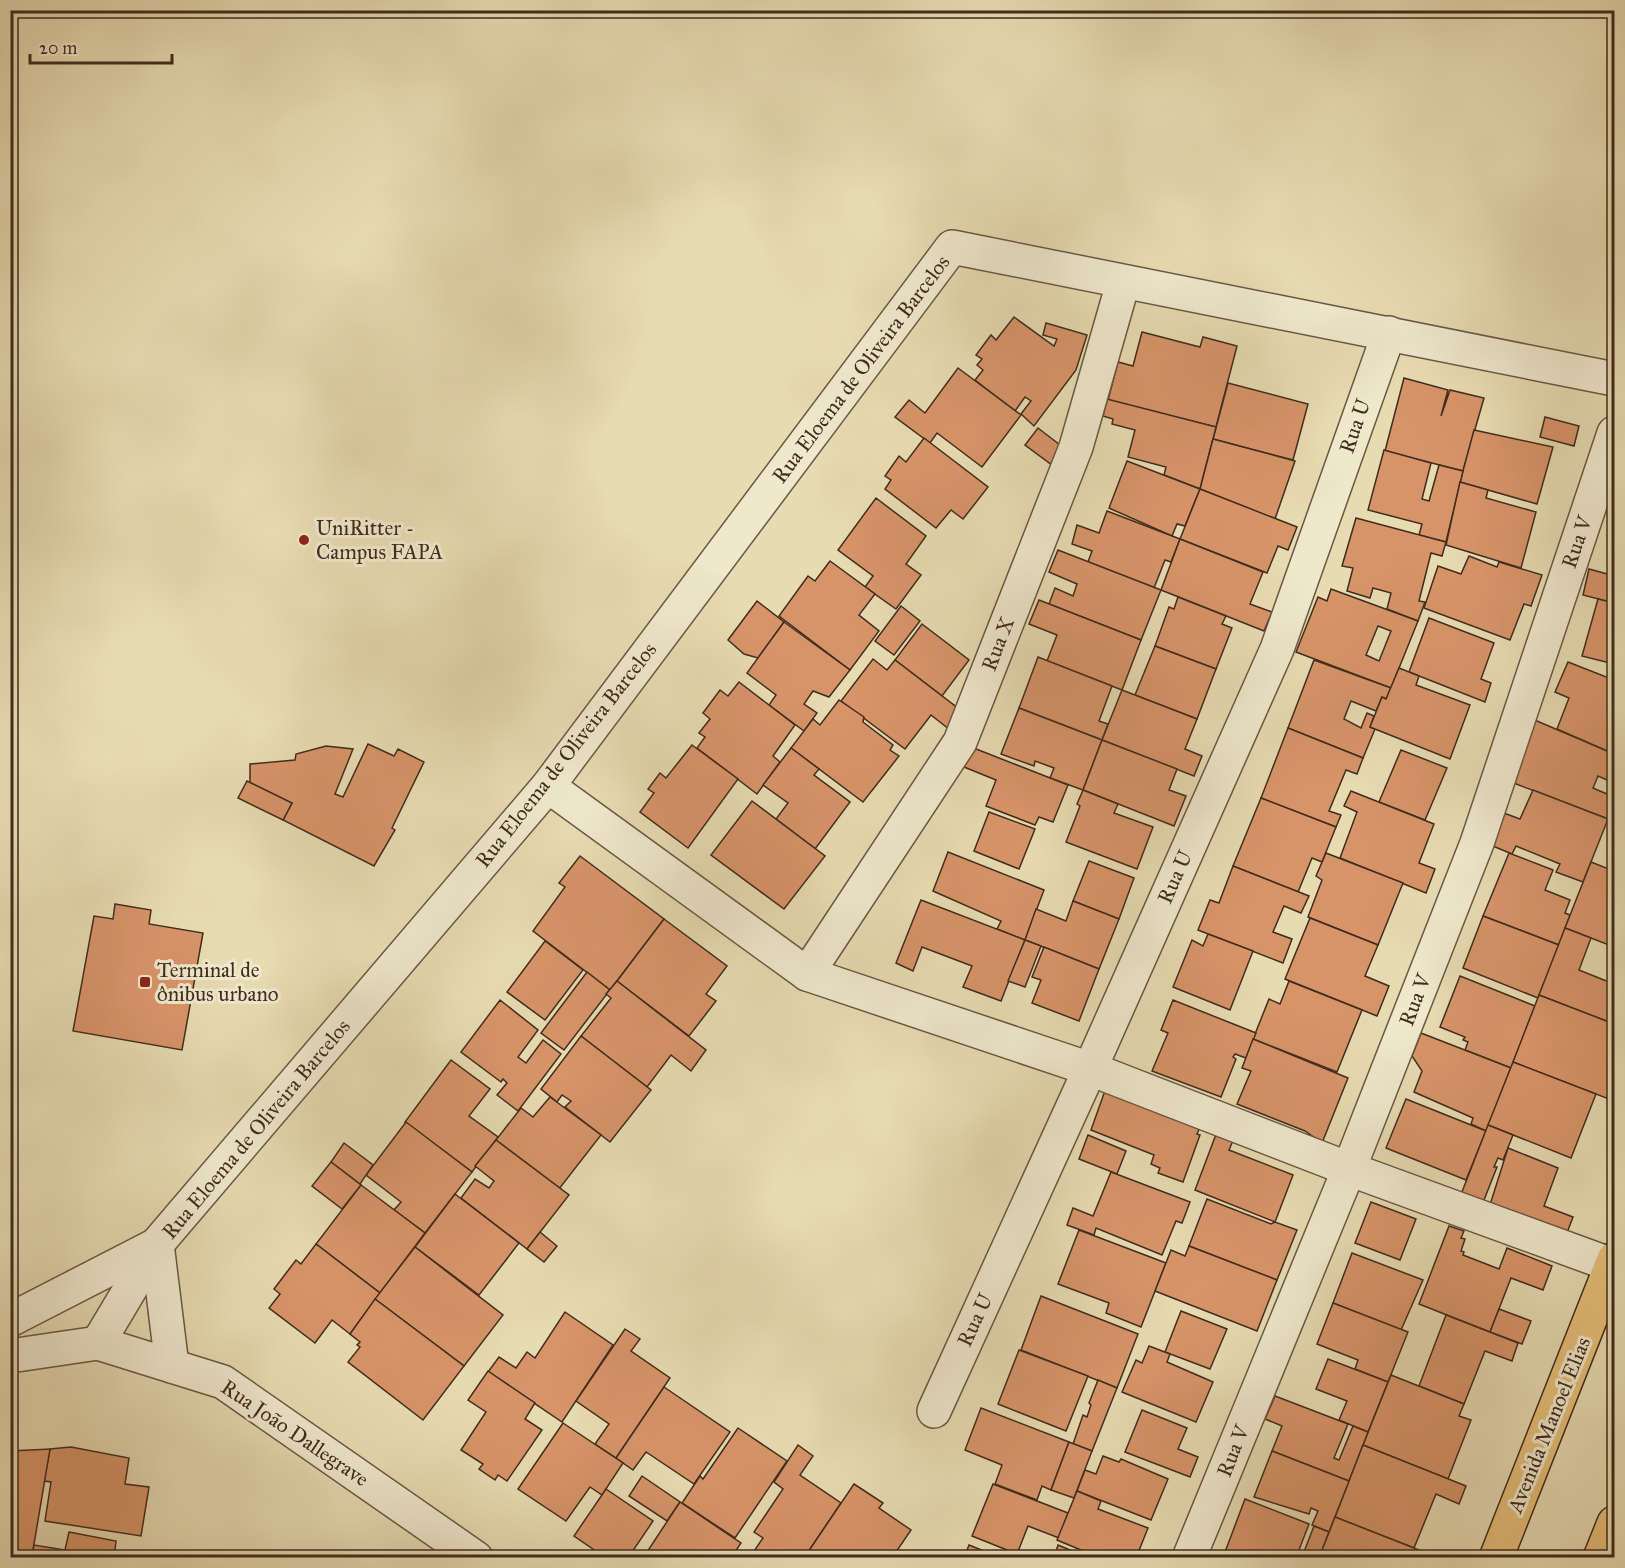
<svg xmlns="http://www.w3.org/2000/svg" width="1625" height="1568" font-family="'IM FELL Great Primer',serif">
<rect width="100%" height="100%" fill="#e7dbb2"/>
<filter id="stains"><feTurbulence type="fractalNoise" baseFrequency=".00333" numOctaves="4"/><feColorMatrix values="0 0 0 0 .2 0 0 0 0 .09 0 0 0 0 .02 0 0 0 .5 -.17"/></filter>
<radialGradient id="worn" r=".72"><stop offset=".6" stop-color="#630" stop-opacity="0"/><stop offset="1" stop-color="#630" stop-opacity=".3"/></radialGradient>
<g fill="#d79469" stroke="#402c1d" stroke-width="1.5" fill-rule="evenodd">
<path d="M1014 317 1054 346 1057 339 1043 335 1046 323 1087 335 1076 370 1034 426 1021 414 1031 401 1025 397 1015 411 975 380 983 370 977 365 982 359 976 355 991 335 996 340Z"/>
<path d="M1142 332 1200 347 1203 337 1237 346 1216 427 1108 400 1118 362 1133 366Z"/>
<path d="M958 368 1021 415 982 467 937 433 930 443 895 417 909 400 925 413Z"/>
<path d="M1404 378 1448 390 1441 416 1450 390 1484 398 1463 471 1385 451Z"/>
<path d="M1228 383 1308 404 1293 460 1213 439Z"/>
<path d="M1107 399 1216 427 1200 489 1164 475 1166 467 1128 457 1135 430 1112 424 1113 419 1103 416Z"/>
<path d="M1545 417 1579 426 1574 446 1540 437Z"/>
<path d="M1038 428 1060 445 1052 465 1025 445Z"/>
<path d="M1474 430 1553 447 1537 504 1460 482Z"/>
<path d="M924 438 988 487 963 519 951 510 936 528 885 489 891 480 885 476 899 456 906 462Z"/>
<path d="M1213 439 1295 461 1275 519 1200 489Z"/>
<path d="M1384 450 1431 463 1422 499 1429 501 1439 465 1463 471 1446 542 1419 535 1422 524 1368 510Z"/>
<path d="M1127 461 1200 489 1185 526 1177 524 1172 536 1109 508Z"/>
<path d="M1460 482 1488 490 1486 498 1536 512 1521 568 1446 545Z"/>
<path d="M1200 489 1297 527 1288 550 1278 546 1267 573 1180 539Z"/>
<path d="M876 498 926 536 906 564 921 575 896 609 865 587 873 576 838 550Z"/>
<path d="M1107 511 1180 539 1171 562 1165 560 1154 588 1088 562 1092 551 1072 544 1077 525 1099 533Z"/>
<path d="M1356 518 1446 542 1442 556 1431 553 1419 601 1425 602 1418 621 1387 609 1391 593 1373 588 1370 598 1347 591 1353 568 1342 566Z"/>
<path d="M1180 539 1263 572 1250 604 1272 612 1264 631 1161 590Z"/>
<path d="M1058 550 1161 590 1141 640 1049 604 1055 588 1073 596 1077 584 1049 572Z"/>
<path d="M1469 556 1497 567 1499 562 1542 575 1531 606 1524 604 1510 640 1424 608 1438 566 1461 574Z"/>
<path d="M830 561 875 594 859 615 879 631 850 670 779 616 808 576 815 581Z"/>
<path d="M1614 561V603L1583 595 1589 569 1611 575Z"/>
<path d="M1331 589 1418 621 1391 688 1296 652 1318 597 1327 601ZM1378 626 1391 631 1379 661 1366 655Z"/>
<path d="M1178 597 1226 616 1222 624 1232 628 1216 669 1155 646 1169 607 1174 609Z"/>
<path d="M1598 599 1614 603V664L1582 656Z"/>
<path d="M1039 600 1141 640 1122 690 1047 661 1057 635 1029 624Z"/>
<path d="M757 601 784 622 758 658 744 654 728 640Z"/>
<path d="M901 606 920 621 894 655 875 641Z"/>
<path d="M1429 618 1494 643 1481 679 1491 683 1485 702 1409 672Z"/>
<path d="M784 622 850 670 829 697 813 691 804 704 817 713 804 731 769 705 776 695 747 673Z"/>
<path d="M922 624 969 660 942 696 895 660Z"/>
<path d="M1155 646 1216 669 1197 719 1135 695Z"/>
<path d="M1038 657 1112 686 1099 721 1108 724 1102 740 1019 708Z"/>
<path d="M873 659 887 670 895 660 963 712 950 730 931 715 905 749 841 701Z"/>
<path d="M1314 660 1391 688 1386 699 1382 697 1376 711 1351 701 1344 719 1361 728 1367 713 1374 716 1370 727 1375 729 1363 758 1288 728Z"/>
<path d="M1568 662 1614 680V754L1557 729 1569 698 1555 692Z"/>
<path d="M1399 668 1419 676 1416 685 1470 705 1450 759 1370 727 1382 697 1386 699Z"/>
<path d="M739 682 795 725 773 756 780 762 757 794 697 748 705 737 699 733 710 719 703 713 720 690 728 696Z"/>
<path d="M1122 690 1197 719 1185 749 1202 756 1194 776 1102 740Z"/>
<path d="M839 700 864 717 863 722 893 745 890 750 899 756 863 802 791 748 813 719 820 725Z"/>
<path d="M1019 708 1102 740 1083 790 1050 778 1054 768 1035 761 1034 766 1001 754Z"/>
<path d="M1530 718 1614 754V783L1598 776 1593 788 1614 797 1608 819 1511 782Z"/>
<path d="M1288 728 1363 758 1357 774 1346 770 1329 811 1341 815 1336 827 1261 798Z"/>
<path d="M1102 740 1177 769 1169 790 1186 796 1174 826 1083 790Z"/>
<path d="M368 744 394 756 398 749 424 762 392 828 395 830 374 866 283 820 292 803 250 783V764L295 760 296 754 326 746 353 749 335 794 343 797Z"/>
<path d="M692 745 738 779 688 848 640 812 654 793 648 789 660 773 666 778Z"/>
<path d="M971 747 1068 785 1053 822 1039 817 1035 825 986 806 996 780 964 767Z"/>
<path d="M791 748 819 769 814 775 850 802 815 849 776 819 788 803 763 785Z"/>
<path d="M1401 750 1447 768 1425 820 1379 802Z"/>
<path d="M247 781 292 803 283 820 238 798Z"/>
<path d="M1083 790 1118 804 1114 813 1153 827 1137 869 1066 842 1080 806 1077 804Z"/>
<path d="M1533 790 1608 819 1583 882 1556 872 1560 864 1516 846 1512 854 1488 844 1501 812 1520 819Z"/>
<path d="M1351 791 1434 824 1419 863 1435 869 1426 893 1340 858 1357 812 1344 806Z"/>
<path d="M1261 798 1336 827 1322 862 1312 858 1298 892 1233 866Z"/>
<path d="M752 801 825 856 784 909 711 855Z"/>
<path d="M989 812 1035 829 1019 869 974 851Z"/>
<path d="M948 852 1044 890 1025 940 997 929 1001 921 933 891Z"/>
<path d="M1326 853 1403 883 1378 945 1308 917 1322 880 1316 876Z"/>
<path d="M1509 853 1553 870 1545 890 1570 900 1565 913 1570 915 1559 945 1483 916Z"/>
<path d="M580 856 664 919 610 990 533 931 565 887 559 883Z"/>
<path d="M1089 861 1134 878 1119 919 1073 901Z"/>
<path d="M1591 862 1614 871V947L1565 928Z"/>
<path d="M1233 866 1309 896 1301 913 1284 906 1273 932 1292 939 1283 963 1198 930 1210 900 1219 903Z"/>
<path d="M921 900 1025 940 1001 1001 963 987 972 966 922 947 913 971 896 963Z"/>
<path d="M1073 901 1119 919 1099 969 1025 940 1036 909 1066 921Z"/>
<path d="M115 904 151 910 149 924 203 933 182 1050 73 1031 94 916 113 919Z"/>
<path d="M1483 916 1559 945 1538 998 1463 968Z"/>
<path d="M1310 918 1378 945 1365 976 1389 986 1377 1016 1285 979Z"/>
<path d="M664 919 727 966 706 994 716 1001 689 1036 617 981Z"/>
<path d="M1565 928 1591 938 1579 970 1614 984V1008L1609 1022 1539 995Z"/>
<path d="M1208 934 1253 951 1230 1010 1173 987 1192 940 1203 946Z"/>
<path d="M1025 940 1041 946 1025 987 1008 981Z"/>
<path d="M545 941 583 970 545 1020 507 992Z"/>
<path d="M1044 947 1099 969 1079 1021 1032 1003 1041 980 1032 977Z"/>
<path d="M587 972 610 990 564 1050 541 1033Z"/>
<path d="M1460 976 1535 1006 1511 1068 1465 1050 1468 1042 1463 1040 1465 1037 1440 1027Z"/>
<path d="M617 981 706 1050 691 1071 671 1055 647 1087 581 1036 611 998 606 994Z"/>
<path d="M1289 981 1362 1010 1337 1072 1253 1039 1269 999 1280 1004Z"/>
<path d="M1539 995 1614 1024V1101L1513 1062Z"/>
<path d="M500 1000 538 1030 518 1057 526 1063 543 1040 561 1054 518 1111 497 1095 507 1083 503 1079 501 1082 461 1052Z"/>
<path d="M1173 1000 1256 1033 1246 1058 1235 1054 1233 1057 1236 1059 1221 1097 1152 1071 1168 1033 1161 1030Z"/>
<path d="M1421 1033 1511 1068 1486 1131 1471 1124 1473 1118 1414 1092 1422 1071 1412 1056Z"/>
<path d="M581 1036 651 1090 610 1142 565 1107 571 1101 562 1095 557 1102 541 1089Z"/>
<path d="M1253 1039 1348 1078 1322 1143 1305 1131 1237 1104 1251 1071 1242 1068Z"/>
<path d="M451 1060 490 1089 469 1116 498 1137 472 1172 405 1122Z"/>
<path d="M1513 1062 1596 1094 1571 1158 1488 1125Z"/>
<path d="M1107 1085 1202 1123 1197 1134 1200 1135 1183 1182 1158 1173 1160 1168 1151 1164 1154 1155 1091 1130Z"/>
<path d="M550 1097 601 1135 559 1189 496 1140 521 1108 533 1117Z"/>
<path d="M1406 1099 1486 1131 1466 1180 1386 1148Z"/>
<path d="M406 1122 472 1172 425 1233 394 1210 401 1202 366 1175Z"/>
<path d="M1488 1125 1513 1135 1503 1160 1498 1158 1494 1167H1497L1482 1205 1460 1197Z"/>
<path d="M1218 1129 1235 1136 1229 1150 1293 1175 1275 1222 1195 1190Z"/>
<path d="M1088 1135 1126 1151 1117 1174 1079 1159Z"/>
<path d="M496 1140 569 1195 527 1249 461 1198 475 1179 489 1188 494 1181 475 1166Z"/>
<path d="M344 1143 373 1165 360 1184 331 1162Z"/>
<path d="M1508 1148 1558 1168 1544 1206 1573 1217 1565 1238 1489 1208Z"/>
<path d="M331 1162 361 1185 342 1209 312 1186Z"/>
<path d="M1111 1172 1190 1202 1182 1223 1176 1221 1162 1255 1096 1228 1094 1235 1067 1225 1073 1208 1093 1216Z"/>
<path d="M361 1185 425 1233 380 1293 316 1244Z"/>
<path d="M455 1194 519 1243 479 1295 415 1247Z"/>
<path d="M1207 1199 1271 1224 1275 1222 1297 1230 1277 1280 1189 1246Z"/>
<path d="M1371 1202 1416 1219 1400 1260 1355 1243Z"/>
<path d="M1449 1226 1464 1231 1461 1238 1465 1239 1461 1251 1464 1252 1463 1255 1499 1269 1507 1248 1552 1266 1543 1290 1511 1278 1490 1332 1419 1304Z"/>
<path d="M1079 1230 1166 1263 1141 1327 1106 1313 1109 1303 1058 1284Z"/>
<path d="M540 1232 557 1246 544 1262 527 1249Z"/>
<path d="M316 1244 380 1293 350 1334 332 1320 315 1343 269 1308 280 1294 274 1289 296 1260 301 1264Z"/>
<path d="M1189 1246 1277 1280 1257 1331 1155 1291 1171 1250 1185 1256Z"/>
<path d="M415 1247 503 1315 464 1366 375 1299Z"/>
<path d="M1352 1253 1423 1280 1401 1330 1333 1303Z"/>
<path d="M1041 1296 1138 1334 1117 1388 1021 1350Z"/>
<path d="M375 1299 464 1366 423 1420 348 1362 360 1347 357 1345 360 1342 350 1334Z"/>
<path d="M1333 1303 1408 1332 1388 1382 1355 1369 1358 1360 1317 1344Z"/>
<path d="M1499 1309 1531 1321 1522 1344 1490 1332Z"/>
<path d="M1181 1311 1227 1329 1210 1369 1165 1352Z"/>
<path d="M565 1312 613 1345 562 1422 488 1372 499 1357 516 1368 527 1352 535 1358Z"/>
<path d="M1446 1315 1518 1343 1512 1361 1485 1351 1464 1404 1419 1386Z"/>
<path d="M625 1329 640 1339 631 1351 670 1378 616 1458 595 1444 609 1424 576 1401Z"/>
<path d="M1149 1346 1170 1354 1167 1362 1213 1382 1196 1422 1122 1392 1136 1360 1142 1363Z"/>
<path d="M1019 1350 1088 1376 1066 1431 998 1404Z"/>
<path d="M1328 1359 1388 1382 1368 1432 1339 1420 1347 1401 1316 1389Z"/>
<path d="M488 1371 535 1403 525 1419 542 1430 507 1481 498 1475 495 1480 479 1469 483 1464 461 1450 486 1412 468 1400Z"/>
<path d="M1391 1375 1464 1404 1459 1416 1471 1420 1448 1479 1363 1445Z"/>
<path d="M1098 1380 1117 1388 1092 1451 1073 1444 1083 1415 1087 1417 1091 1405 1089 1403Z"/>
<path d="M664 1387 730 1432 694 1484 646 1452 633 1470 616 1458Z"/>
<path d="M1275 1396 1348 1424 1334 1458 1339 1460 1353 1426 1368 1432 1349 1481 1272 1451 1282 1426 1265 1419Z"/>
<path d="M981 1408 1069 1442 1051 1490 1042 1486 1037 1500 995 1484 1002 1465 965 1450Z"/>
<path d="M1142 1410 1187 1428 1178 1449 1198 1457 1190 1477 1125 1452Z"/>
<path d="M563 1423 623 1463 602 1495 590 1487 566 1521 518 1489Z"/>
<path d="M738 1428 787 1461 735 1538 682 1503 700 1476 703 1479Z"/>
<path d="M1069 1442 1092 1451 1074 1498 1051 1490Z"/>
<path d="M798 1445 813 1456 800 1475 841 1503 804 1558H763L754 1551 763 1538 754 1532 783 1489 774 1482Z"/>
<path d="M1363 1445 1466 1486 1459 1504 1436 1494 1414 1548 1335 1517Z"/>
<path d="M71 1447 129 1458 125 1484 149 1487 141 1536 45 1521 51 1482 44 1481 50 1449Z"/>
<path d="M50 1449 32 1556 14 1553 16 1538 10 1537V1451Z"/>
<path d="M1272 1451 1349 1481 1329 1532 1312 1525 1318 1511 1311 1508 1309 1514 1254 1497Z"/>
<path d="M1103 1456 1119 1462 1121 1459 1168 1479 1151 1520 1077 1491 1085 1470 1096 1474Z"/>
<path d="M642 1476 680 1502 667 1521 629 1496Z"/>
<path d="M854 1484 883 1503 879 1508 911 1530 892 1558H804Z"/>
<path d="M993 1484 1068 1513 1059 1538 1028 1526 1017 1554 972 1536Z"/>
<path d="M606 1489 653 1521 628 1558H606L574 1536Z"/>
<path d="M1077 1491 1101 1501 1098 1509 1148 1528 1136 1558H1100L1057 1540Z"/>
<path d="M1245 1499 1309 1524 1297 1555 1302 1557 1314 1526 1329 1532 1319 1558H1239L1225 1552Z"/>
<path d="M680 1502 741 1543 731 1558H643Z"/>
<path d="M1335 1517 1414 1548 1437 1558H1319Z"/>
<path d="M69 1532 116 1541 114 1558H32L34 1545 65 1550Z"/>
<path d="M969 1545 1001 1558H964Z"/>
<path d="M1058 1545 1089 1558H1054Z"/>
</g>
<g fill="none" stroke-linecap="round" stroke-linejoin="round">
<defs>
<g id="minor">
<path d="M548 786 807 974 1090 1069"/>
<path d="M807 974 960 742 1076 447 1123 283"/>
<path d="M1106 1075 1349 1169 1612 1265"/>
<path d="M157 1244 172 1366"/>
<path d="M10 1320 156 1245"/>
<path d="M98 1343 157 1244 548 786 952 247 1614 379"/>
<path d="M10 1356 98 1343 223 1382 476 1558"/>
<path d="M934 1411 1090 1069 1277 649 1389 333"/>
<path d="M1189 1558 1349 1169 1477 843 1614 433"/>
</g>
<g id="major">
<path d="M1496 1558 1614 1259"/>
<path d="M1600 1558 1614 1523"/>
</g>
</defs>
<use href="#minor" stroke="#6a5842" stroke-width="36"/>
<use href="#major" stroke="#402c1d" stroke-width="36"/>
<use href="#minor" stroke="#efe8cd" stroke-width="33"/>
<use href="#major" stroke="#e4be79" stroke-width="33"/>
</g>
<g fill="#8f2418" stroke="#efe8cd" stroke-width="2">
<circle cx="304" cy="540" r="6"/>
<rect x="139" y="976" width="12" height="12" rx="3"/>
</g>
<g text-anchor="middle" stroke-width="6" stroke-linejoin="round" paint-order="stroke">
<g font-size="21" fill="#402c1d" stroke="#efe8cd">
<text transform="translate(861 369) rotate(-53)" y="7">Rua Eloema de Oliveira Barcelos</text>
<text transform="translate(1355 426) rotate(-71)" y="7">Rua U</text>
<text transform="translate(1577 542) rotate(-71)" y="7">Rua V</text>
<text transform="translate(998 644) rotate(-69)" y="7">Rua X</text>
<text transform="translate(566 755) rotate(-52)" y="7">Rua Eloema de Oliveira Barcelos</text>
<text transform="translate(1175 877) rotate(-66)" y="7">Rua U</text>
<text transform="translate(1415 1000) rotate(-69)" y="7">Rua V</text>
<text transform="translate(256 1129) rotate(-50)" y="7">Rua Eloema de Oliveira Barcelos</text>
<text transform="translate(975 1320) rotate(-65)" y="7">Rua U</text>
<text transform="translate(1549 1425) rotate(-68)" y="7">Avenida Manoel Elias</text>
<text transform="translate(295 1433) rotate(34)" y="7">Rua João Dallegrave</text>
<text transform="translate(1233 1451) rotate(-68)" y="7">Rua V</text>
</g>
<g font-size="21" fill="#402c1d" stroke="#efe8cd" text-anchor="start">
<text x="316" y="535">UniRitter -<tspan x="316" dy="24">Campus FAPA</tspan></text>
<text x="157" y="977">Terminal de<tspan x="157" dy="24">ônibus urbano</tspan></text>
</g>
</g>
<rect width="1625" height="1568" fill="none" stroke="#e7dbb2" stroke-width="36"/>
<rect x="12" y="12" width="1601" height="1544" fill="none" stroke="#402c1d" stroke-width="3"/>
<rect x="18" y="18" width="1589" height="1532" fill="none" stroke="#402c1d" stroke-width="1.5"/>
<path d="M30 54v9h142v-9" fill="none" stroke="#402c1d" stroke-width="3"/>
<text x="39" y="54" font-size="18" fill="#402c1d" stroke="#efe8cd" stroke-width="4.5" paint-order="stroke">20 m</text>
<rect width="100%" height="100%" filter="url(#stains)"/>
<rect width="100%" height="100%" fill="url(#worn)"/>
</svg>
